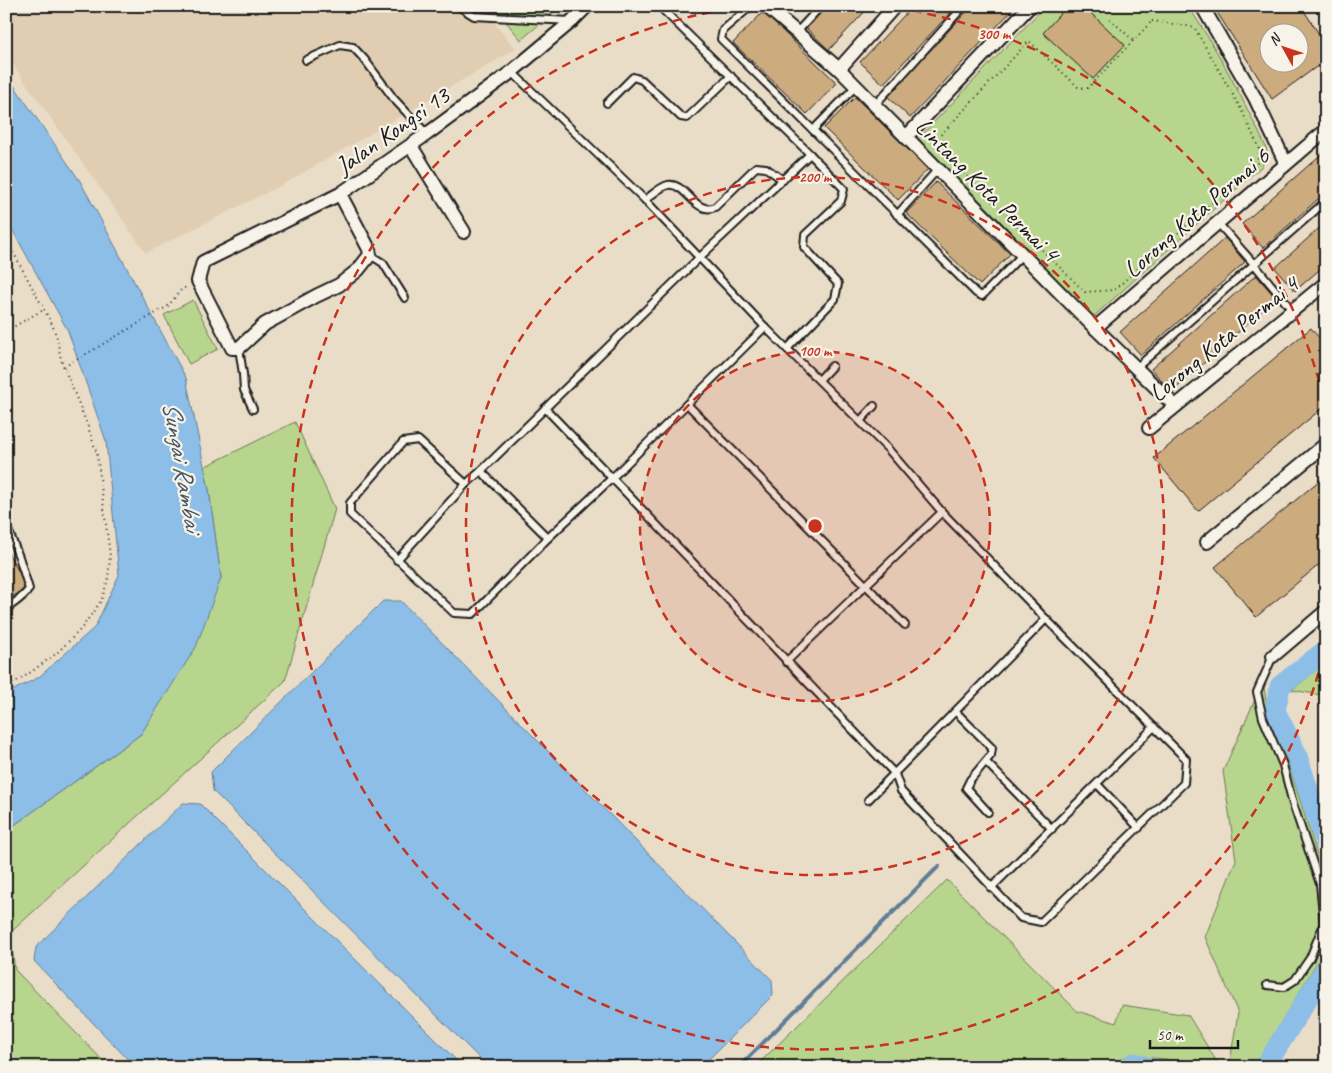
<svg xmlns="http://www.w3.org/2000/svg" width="1332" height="1073" font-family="Caveat,sans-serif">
<rect width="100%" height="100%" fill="#eaddc8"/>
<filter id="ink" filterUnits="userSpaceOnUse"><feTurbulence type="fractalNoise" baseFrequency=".02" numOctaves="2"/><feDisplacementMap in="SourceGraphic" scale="10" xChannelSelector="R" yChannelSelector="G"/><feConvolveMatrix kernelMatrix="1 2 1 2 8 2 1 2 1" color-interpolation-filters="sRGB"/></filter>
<g filter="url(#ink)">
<path fill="#e1ceb2" d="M6 6H480L516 49 286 183 146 253 6 55Z"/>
<g fill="#b8d58d" stroke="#6a7854">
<path d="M493 6H561L521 40Z"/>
<path d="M1045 6H1188C1218 50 1243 99 1266 147L1267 152 1262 166 1093 317 917 140Z"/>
<path d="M193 300 218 349 189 364 164 315Z"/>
<path d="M295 422 335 509 285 681 10 933 15 970 109 1067H6V831L141 734 221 578 209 490 204 467Z"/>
<path d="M1326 662V696L1292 690Z"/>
<path d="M1263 682 1270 722 1283 746 1326 883V947L1255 1067H1229L1238 1013 1205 937 1236 860 1223 771Z"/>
<path d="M947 880 1077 1011 1116 1023 1122 1005 1188 1015 1220 1067H1178L1166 1059 1127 1056 1106 1067H755Z"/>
</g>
<g fill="#8dbee8" stroke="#607d96">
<path d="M6 74 80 181 186 378 209 490 221 578 196 647 141 734 6 831V694L39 677 95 627 119 575 106 441 68 331 6 218Z"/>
<path d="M383 601H401L772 980 773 995 701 1067H488L213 791 211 772Z"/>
<path d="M183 803 200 804 463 1067H135L34 961 36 947Z"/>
</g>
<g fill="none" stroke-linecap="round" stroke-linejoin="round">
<path stroke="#607d96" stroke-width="4" d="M739 1067 939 866"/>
<g stroke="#8dbee8" stroke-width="21">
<path d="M1326 650 1280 686 1275 711 1296 753 1326 844"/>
<path d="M1127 1067 1134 1063 1147 1067"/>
<path d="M1265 1067 1326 968"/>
</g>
</g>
<g fill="#ccab7f" stroke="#1c1c1c" fill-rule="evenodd">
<path d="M796 6H808L803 12Z"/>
<path d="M827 6H870L829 50 806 28Z"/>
<path d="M913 6H957L883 84 860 62Z"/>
<path d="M972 6H1016L910 118 887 96Z"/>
<path d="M1067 6H1083L1125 45 1093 79 1043 33Z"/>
<path d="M1213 6H1301L1326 45V60L1272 99ZM1270 32H1300V62H1270Z"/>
<path d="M763 12 837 83 807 114 733 43Z"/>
<path d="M1324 67 1326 68V91H1323Z"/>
<path d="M855 97 928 169 898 200 824 128Z"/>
<path d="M1326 150V192L1263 248 1242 224Z"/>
<path d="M936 182 1010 254 980 285 906 213Z"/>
<path d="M1326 222V264L1295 291 1275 268Z"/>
<path d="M1225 238 1245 262 1141 355 1120 332Z"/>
<path d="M1256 275 1276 298 1172 392 1151 369Z"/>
<path d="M1311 328 1326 346V405L1198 511 1154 458Z"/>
<path d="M1326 475V559L1256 617 1215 567Z"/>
<path d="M6 549 28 588 6 600Z"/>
</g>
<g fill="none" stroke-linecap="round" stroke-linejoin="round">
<defs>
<g id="service">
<path d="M458 6 474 16 571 21"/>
<path d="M659 6 810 154 844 189 841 201 805 235 804 247 838 284 835 299 787 349"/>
<path d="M751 6 723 30 721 39 813 130 976 293 982 296 1022 255"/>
<path d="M797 32 821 6"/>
<path d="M306 60 340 45 353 47 365 60 394 99 427 134"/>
<path d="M512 72 645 200 765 327 888 449 942 512 1046 619 1186 759 1184 783 1041 922 1021 918 901 791 895 774 545 408"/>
<path d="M607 103 633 77 642 80 681 117 687 118 731 76"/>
<path d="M874 106 964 6"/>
<path d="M813 130 855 87"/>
<path d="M645 200C652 195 660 187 668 185 686 182 695 216 715 207L756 167 766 168 783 180"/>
<path d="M897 215 938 169"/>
<path d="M1218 223 1254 264 1292 310"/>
<path d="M370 255 383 263 405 298"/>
<path d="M239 348 243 374 244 390 253 409"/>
<path d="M1136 368 1326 201"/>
<path d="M819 380 832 366"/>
<path d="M687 404 905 625"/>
<path d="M860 421 874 406"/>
<path d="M481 471 548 538"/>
<path d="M466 484 418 440 403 442 350 503V514L454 613 473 614 548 538 611 479 765 327"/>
<path d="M6 525 19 557 29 589C24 597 14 603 6 609"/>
<path d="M397 560 466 484 481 471 700 257 810 154"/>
<path d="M786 662 942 512"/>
<path d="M956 712 992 748 991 755 970 780 966 788 988 812"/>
<path d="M986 762 1052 829"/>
<path d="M1097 784 1139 828"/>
<path d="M868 800 1046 619"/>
<path d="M991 888 1154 727"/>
<path d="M1267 985 1284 987 1295 980 1310 958 1324 923 1320 884 1293 804 1283 765 1263 718 1257 692 1273 656"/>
</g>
<g id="minor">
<path d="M766 6 839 69 1095 328 1175 406"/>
<path d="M1202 6 1255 98 1286 164"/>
<path d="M839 69 895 6"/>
<path d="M906 137 1030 6"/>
<path d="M411 146 464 232"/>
<path d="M340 194 369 249 370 255 358 270 339 285 316 296 265 324 239 348H232L198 281 203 262 340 194 427 134 510 73 572 21 587 6"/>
<path d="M1095 328 1326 130"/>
<path d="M1149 428 1326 283"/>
<path d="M1207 542 1326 444"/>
<path d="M1273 656 1326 611"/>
</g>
</defs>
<use href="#service" stroke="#1c1c1c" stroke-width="10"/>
<use href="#minor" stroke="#1c1c1c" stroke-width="16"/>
<g stroke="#1c1c1c" stroke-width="2" stroke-dasharray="1 4" stroke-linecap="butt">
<path d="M1110 19 1134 41"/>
<path d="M1152 21 1194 27 1241 109 1260 150 1257 163 1114 290 1085 292 933 143 1029 41 1078 87 1088 88Z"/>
<path d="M6 239 52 324 57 338 61 360 87 424 97 454 110 556 108 580 101 601 81 629 57 653 24 677 6 687"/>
<path d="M6 331 43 310"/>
<path d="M64 367 168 306 181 290 188 286"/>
</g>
<use href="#service" stroke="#f7f3e8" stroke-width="6"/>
<use href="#minor" stroke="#f7f3e8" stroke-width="12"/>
</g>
</g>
<circle cx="815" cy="526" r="175" fill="#c8321e" fill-opacity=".12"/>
<g fill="none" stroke="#c8321e" stroke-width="2.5" stroke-dasharray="9 6">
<circle cx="815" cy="526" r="175"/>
<circle cx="815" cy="526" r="349"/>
<path d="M1326 644A524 524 0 1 1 747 6M883 6A524 524 0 0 1 1326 408"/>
</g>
<g text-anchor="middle" stroke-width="4.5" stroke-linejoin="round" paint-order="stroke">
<g font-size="25" fill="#1c1c1c" stroke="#f7f3e8">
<text transform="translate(392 130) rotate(-35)" y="9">Jalan Kongsi 13</text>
<text transform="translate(988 189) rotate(45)" y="9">Lintang Kota Permai 4</text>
<text transform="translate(1196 212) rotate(-41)" y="9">Lorong Kota Permai 6</text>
<text transform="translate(1223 338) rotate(-39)" y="9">Lorong Kota Permai 4</text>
</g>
<g font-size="26" font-style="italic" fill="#445563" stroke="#f7f3e8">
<text transform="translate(183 466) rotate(80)" y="9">Sungai Rambai</text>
</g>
</g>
<circle cx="815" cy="526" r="8" fill="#c8321e" stroke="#f7f3e8" stroke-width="2.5"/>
<g font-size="15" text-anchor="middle" font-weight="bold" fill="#c8321e" stroke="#f7f3e8" stroke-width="4.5" stroke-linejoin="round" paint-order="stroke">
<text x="994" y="39">300 m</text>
<text x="815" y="182">200 m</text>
<text x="815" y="356">100 m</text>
</g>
<rect width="1332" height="1073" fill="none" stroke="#f7f3e8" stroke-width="25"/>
<rect x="12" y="12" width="1307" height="1048" fill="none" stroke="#1c1c1c" stroke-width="2" filter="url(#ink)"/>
<g transform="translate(1284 48) rotate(310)"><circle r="24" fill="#f7f3e8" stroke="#9f9d96"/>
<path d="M0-4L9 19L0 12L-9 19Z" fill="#c8321e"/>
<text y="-8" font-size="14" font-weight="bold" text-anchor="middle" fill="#1c1c1c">N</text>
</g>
<path d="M1150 1040v8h88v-8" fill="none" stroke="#1c1c1c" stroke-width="2.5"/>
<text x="1157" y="1040" font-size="15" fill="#1c1c1c" stroke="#f7f3e8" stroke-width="4" paint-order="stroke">50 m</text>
</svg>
